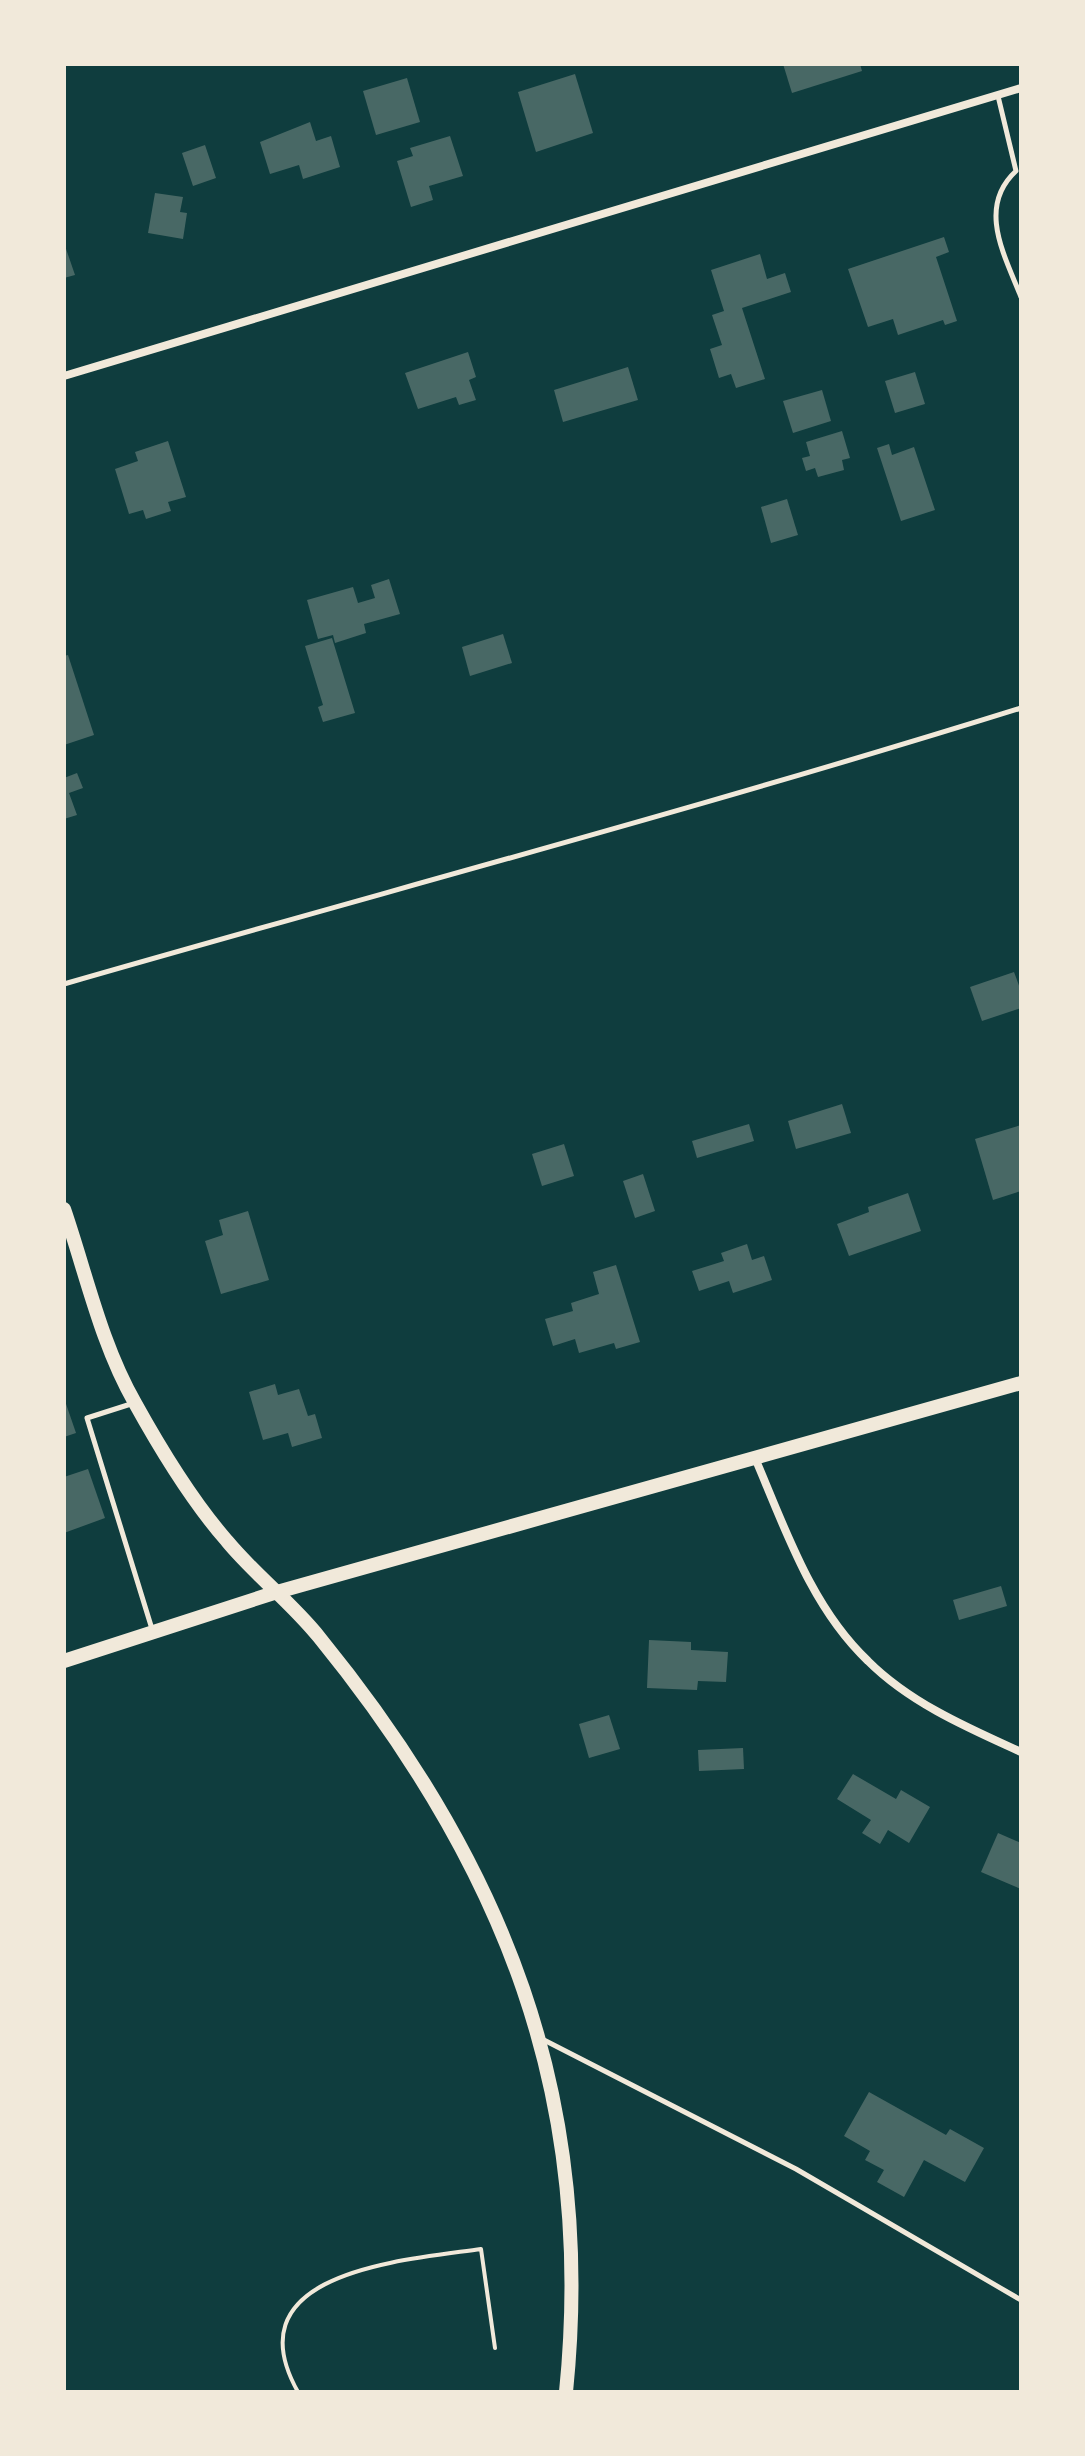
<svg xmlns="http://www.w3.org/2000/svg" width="1085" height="2456" font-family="'Work Sans',sans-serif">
<rect width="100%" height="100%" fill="#0f3d3e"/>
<g fill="#486865">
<path d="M783 64H860L862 71 792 93Z"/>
<path d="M575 74 593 133 536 152 518 92Z"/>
<path d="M407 78 420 122 376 135 363 91Z"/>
<path d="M310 122 316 141 331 136 340 167 303 179 299 165 270 174 260 142Z"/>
<path d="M450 136 463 176 429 186 433 200 411 207 397 161 413 156 410 148Z"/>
<path d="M205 145 216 178 193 186 182 153Z"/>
<path d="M155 193 183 197 180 212 187 213 183 239 148 233Z"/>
<path d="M944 237 949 252 936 257 957 321 945 325 943 320 898 335 893 319 868 327 848 269Z"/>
<path d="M64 243 75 275 64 278Z"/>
<path d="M760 254 767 279 785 273 791 292 742 308 765 379 736 388 731 374 719 378 710 349 722 345 712 315 724 311 711 270Z"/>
<path d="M468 352 476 377 469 380 476 400 459 405 456 397 418 409 405 373Z"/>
<path d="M628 367 638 400 563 422 554 390Z"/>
<path d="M915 372 925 404 895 413 885 381Z"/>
<path d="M822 390 831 421 793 433 783 401Z"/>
<path d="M842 431 850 458 842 460 844 470 818 477 815 468 806 471 802 458 810 456 806 442Z"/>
<path d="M168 441 186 497 168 502 171 511 146 519 143 510 129 514 115 469 138 461 135 452Z"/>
<path d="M889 444 892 455 914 447 935 510 901 521 877 448Z"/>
<path d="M787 499 798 535 771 543 761 507Z"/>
<path d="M389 579 400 614 364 624 366 633 335 643 333 635 318 639 307 600 353 587 358 603 375 598 371 585Z"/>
<path d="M503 634 512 663 470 676 462 647Z"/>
<path d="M332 638 355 713 323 722 318 707 323 705 305 646Z"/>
<path d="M68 655 94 735 64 745V656Z"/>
<path d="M77 773 83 788 69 793 77 815 64 819V778Z"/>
<path d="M1014 972 1021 991V1008L982 1021 970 987Z"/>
<path d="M842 1104 851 1133 796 1149 788 1121Z"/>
<path d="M749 1124 754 1141 697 1158 692 1141Z"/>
<path d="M1021 1125V1191L993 1200 975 1139Z"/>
<path d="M564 1144 574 1176 542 1186 532 1154Z"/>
<path d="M643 1174 655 1211 635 1218 623 1181Z"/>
<path d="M908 1193 921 1231 849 1256 837 1224 869 1212 868 1207Z"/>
<path d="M248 1211 269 1280 221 1294 205 1241 223 1235 219 1220Z"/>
<path d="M747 1244 752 1260 764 1256 772 1280 733 1293 729 1281 699 1291 692 1271 724 1261 721 1253Z"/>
<path d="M616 1265 640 1342 616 1349 614 1343 579 1353 575 1339 553 1346 545 1319 573 1311 571 1303 599 1294 593 1272Z"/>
<path d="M275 1384 278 1395 299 1389 308 1416 315 1414 322 1438 292 1447 288 1433 263 1440 249 1392Z"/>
<path d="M64 1398 76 1433 64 1437Z"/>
<path d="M88 1469 105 1518 64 1533V1477Z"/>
<path d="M1001 1586 1007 1606 959 1620 953 1600Z"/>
<path d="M649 1640 691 1642V1650L728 1652 726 1682 698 1681 697 1690 647 1688Z"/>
<path d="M609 1715 620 1749 589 1758 579 1724Z"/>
<path d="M743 1748 744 1769 699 1771 698 1750Z"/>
<path d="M853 1774 896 1799 901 1790 930 1807 909 1843 888 1830 880 1844 862 1833 871 1820 837 1799Z"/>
<path d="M998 1833 1021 1843V1889L981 1872Z"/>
<path d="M869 2092 946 2135 950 2129 984 2148 965 2182 924 2160 904 2197 877 2182 884 2170 865 2160 870 2151 844 2136Z"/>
</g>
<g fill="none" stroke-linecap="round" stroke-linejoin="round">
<path stroke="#f1e9da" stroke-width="4" d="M298 2392C230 2271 405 2260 481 2249L495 2348"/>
<g stroke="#f1e9da" stroke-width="5">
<path d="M998 96 1016 171C977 207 1004 254 1021 297"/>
<path d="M64 984C383 892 704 807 1021 708"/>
<path d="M134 1403 87 1418 152 1629"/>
<path d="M542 2039 796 2169 1021 2300"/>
</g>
<g stroke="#f1e9da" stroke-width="8">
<path d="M64 376 1021 88"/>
<path d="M755 1458C785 1528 811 1607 868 1661 910 1703 968 1728 1021 1752"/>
</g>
<g stroke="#f1e9da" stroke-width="14">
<path d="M64 1209C86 1273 101 1344 135 1403 161 1450 191 1500 227 1541 255 1575 291 1602 319 1637 504 1864 596 2097 566 2392"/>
<path d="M64 1661 277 1592 1021 1383"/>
</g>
</g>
<rect width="1085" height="2456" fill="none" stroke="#f1e9da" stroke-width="132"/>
</svg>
